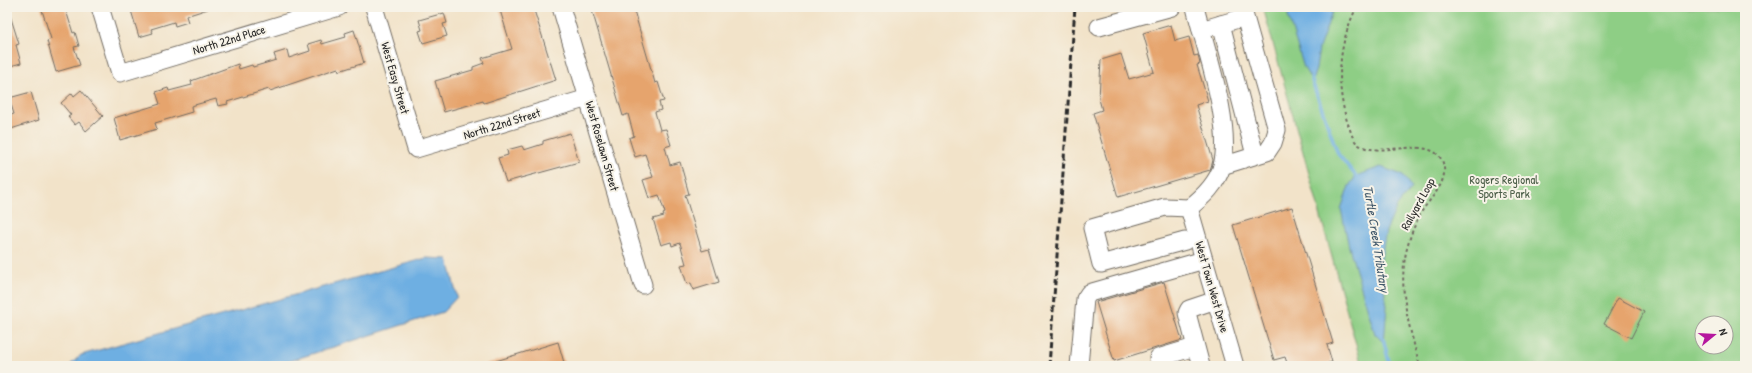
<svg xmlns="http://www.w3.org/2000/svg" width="1752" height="373" font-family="'Patrick Hand',sans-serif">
<rect width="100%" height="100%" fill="#f7f3e8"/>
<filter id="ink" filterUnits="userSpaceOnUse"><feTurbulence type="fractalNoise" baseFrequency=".025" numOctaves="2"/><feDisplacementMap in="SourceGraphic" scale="8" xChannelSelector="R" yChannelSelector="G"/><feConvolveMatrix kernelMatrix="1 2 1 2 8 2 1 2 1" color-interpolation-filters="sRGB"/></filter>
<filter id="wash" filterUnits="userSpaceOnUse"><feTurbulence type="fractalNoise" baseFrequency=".012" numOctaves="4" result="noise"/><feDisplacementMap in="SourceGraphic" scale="16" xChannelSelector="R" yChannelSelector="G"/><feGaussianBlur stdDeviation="0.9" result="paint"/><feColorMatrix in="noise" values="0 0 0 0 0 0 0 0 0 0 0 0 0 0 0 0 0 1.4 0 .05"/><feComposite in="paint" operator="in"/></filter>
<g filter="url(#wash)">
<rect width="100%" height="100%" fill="#f2e3c9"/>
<path fill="#8ece85" stroke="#5c7c58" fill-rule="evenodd" d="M1263 7H1745V366H1362ZM1702 323H1726V347H1702Z"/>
<g fill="#6eafe2" stroke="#4c6d86">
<path d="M1288 7H1334L1319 48 1316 69 1312 81 1304 68 1288 16Z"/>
<path d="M1381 167 1402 175 1412 188 1397 206 1386 231 1380 264 1387 306 1384 343 1375 334 1349 247 1341 209 1349 186 1356 176Z"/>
<path d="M426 258 448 259 457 297 443 312 274 366H69L81 355Z"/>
</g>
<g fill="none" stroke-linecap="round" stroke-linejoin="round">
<g stroke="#6eafe2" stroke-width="3.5">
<path d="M1311 78 1338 154 1356 176 1357 180"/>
<path d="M1383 338 1390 366"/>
</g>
</g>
<g id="blocks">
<g fill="#e6a46d">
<path d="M41 7H65L73 33 75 32 79 46 74 47 80 65 56 72 47 41 51 39Z"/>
<path d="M130 7H208V9L186 16 188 22 175 26 174 22 151 29 153 33 139 37Z"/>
<path d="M499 7H533L556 80 484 103 483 101 444 112 435 81 473 70V67L484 63 482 58 512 49Z"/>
<path d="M591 7H633L655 83 658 82 664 101 659 102 661 110 655 112 660 130 666 129 671 145 665 147 670 165 680 162 689 194 685 195 702 251 709 249 719 282 693 290 691 283 687 284 681 265 686 264 680 243 672 246 671 242 661 245 653 219 664 216 663 214 665 213 659 195 649 198 643 180 653 177 645 154 635 157 629 138 634 136 628 114 623 116Z"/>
<path d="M7 12H9L19 44 16 45 21 63 7 67Z"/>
<path d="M444 13 447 23 443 24 447 36 423 43 419 31 422 30 419 20Z"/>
<path d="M1171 25 1175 41 1189 37 1194 56 1198 55 1200 64 1197 65 1208 101 1196 105 1213 160 1212 164 1210 170 1118 197 1093 113 1102 110 1099 99 1101 60 1121 54 1129 79 1154 72 1143 33Z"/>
<path d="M354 30 364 63 339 71 338 68 270 91 269 89 227 102 228 104 218 106 216 99 191 106 192 112 155 123 157 129 120 140 114 118 160 104 156 92 168 88 169 91 192 85 191 81 238 64 239 69 252 65 253 67 276 60 274 54 287 50 289 58 310 51 308 44 321 40 322 44 346 37 345 33Z"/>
<path d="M81 90 103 116 86 131 79 122 75 125 68 117 71 115 61 103 72 93 74 96Z"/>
<path d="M31 92 39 120 11 129 7 116 14 114 9 98Z"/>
<path d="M570 133 579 162 506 182 498 158 508 155 507 150 522 146 524 150 543 144V141Z"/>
<path d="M1292 207 1333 343 1327 345 1332 362 1319 366H1288L1285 357 1274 360 1233 225Z"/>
<path d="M1164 282 1182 340 1114 361 1096 302Z"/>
<path d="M1618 298 1644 312 1631 338 1604 324Z"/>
<path d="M558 342 565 366H487L486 364Z"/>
</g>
</g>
</g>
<g filter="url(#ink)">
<use href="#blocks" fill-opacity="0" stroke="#716b62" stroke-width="1"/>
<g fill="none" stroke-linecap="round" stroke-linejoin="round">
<defs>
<g id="minor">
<path d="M100 7 120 73 339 7"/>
<path d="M374 7 416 149 588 98"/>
<path d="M561 7 643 285"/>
<path d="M1221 24 1255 155"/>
<path d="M1099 27 1172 7"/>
<path d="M1201 30 1245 17 1277 130 1273 143 1267 152 1222 166"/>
<path d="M1189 208 1235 366"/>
<path d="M1185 241 1101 264 1092 228 1165 207 1189 208C1203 197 1217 184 1222 166 1233 124 1205 49 1195 7"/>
<path d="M1158 358 1195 347"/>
<path d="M1079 366 1085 299 1089 293 1204 260"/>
<path d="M1201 366 1187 313 1189 309 1216 300"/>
</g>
</defs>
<use href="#minor" stroke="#716b62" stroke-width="19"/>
<path stroke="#716b62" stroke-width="2" stroke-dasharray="3 3" stroke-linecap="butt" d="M1357 7C1338 43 1335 85 1348 124 1351 131 1352 140 1359 145 1381 159 1432 133 1443 163 1449 182 1431 197 1422 211 1416 222 1411 233 1408 245 1396 285 1409 326 1420 366"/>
<use href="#minor" stroke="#fff" stroke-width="17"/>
<path stroke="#2b2b2b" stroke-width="3" stroke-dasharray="6 3" stroke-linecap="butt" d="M1049 366 1075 7"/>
</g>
</g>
<g text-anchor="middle" stroke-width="4" stroke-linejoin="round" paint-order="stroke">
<g font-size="12" fill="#2b2b2b" stroke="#f7f3e8">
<text transform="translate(229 40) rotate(-17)" y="4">North 22nd Place</text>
<text transform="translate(395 78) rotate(74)" y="4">West Easy Street</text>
<text transform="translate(502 124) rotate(-17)" y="4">North 22nd Street</text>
<text transform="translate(602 146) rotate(74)" y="4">West Roselawn Street</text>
<text transform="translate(1418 204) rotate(-61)" y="4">Railyard Loop</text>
<text transform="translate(1212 287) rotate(74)" y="4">West Town West Drive</text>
</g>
<g font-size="12" fill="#495c46" stroke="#f7f3e8">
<text x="1504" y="184">Rogers Regional<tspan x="1504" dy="14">Sports Park</tspan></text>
</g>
<g font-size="13" font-style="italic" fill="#42596b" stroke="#f7f3e8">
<text transform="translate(1377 239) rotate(81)" y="5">Turtle Creek Tributary</text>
</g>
</g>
<rect width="1752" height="373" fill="none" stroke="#f7f3e8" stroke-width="24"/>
<g transform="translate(1714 335) rotate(72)"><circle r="19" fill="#f7f3e8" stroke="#a5a39c"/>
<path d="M0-3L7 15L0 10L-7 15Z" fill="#b5179e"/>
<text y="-6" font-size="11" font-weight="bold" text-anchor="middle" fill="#2b2b2b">N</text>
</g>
</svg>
